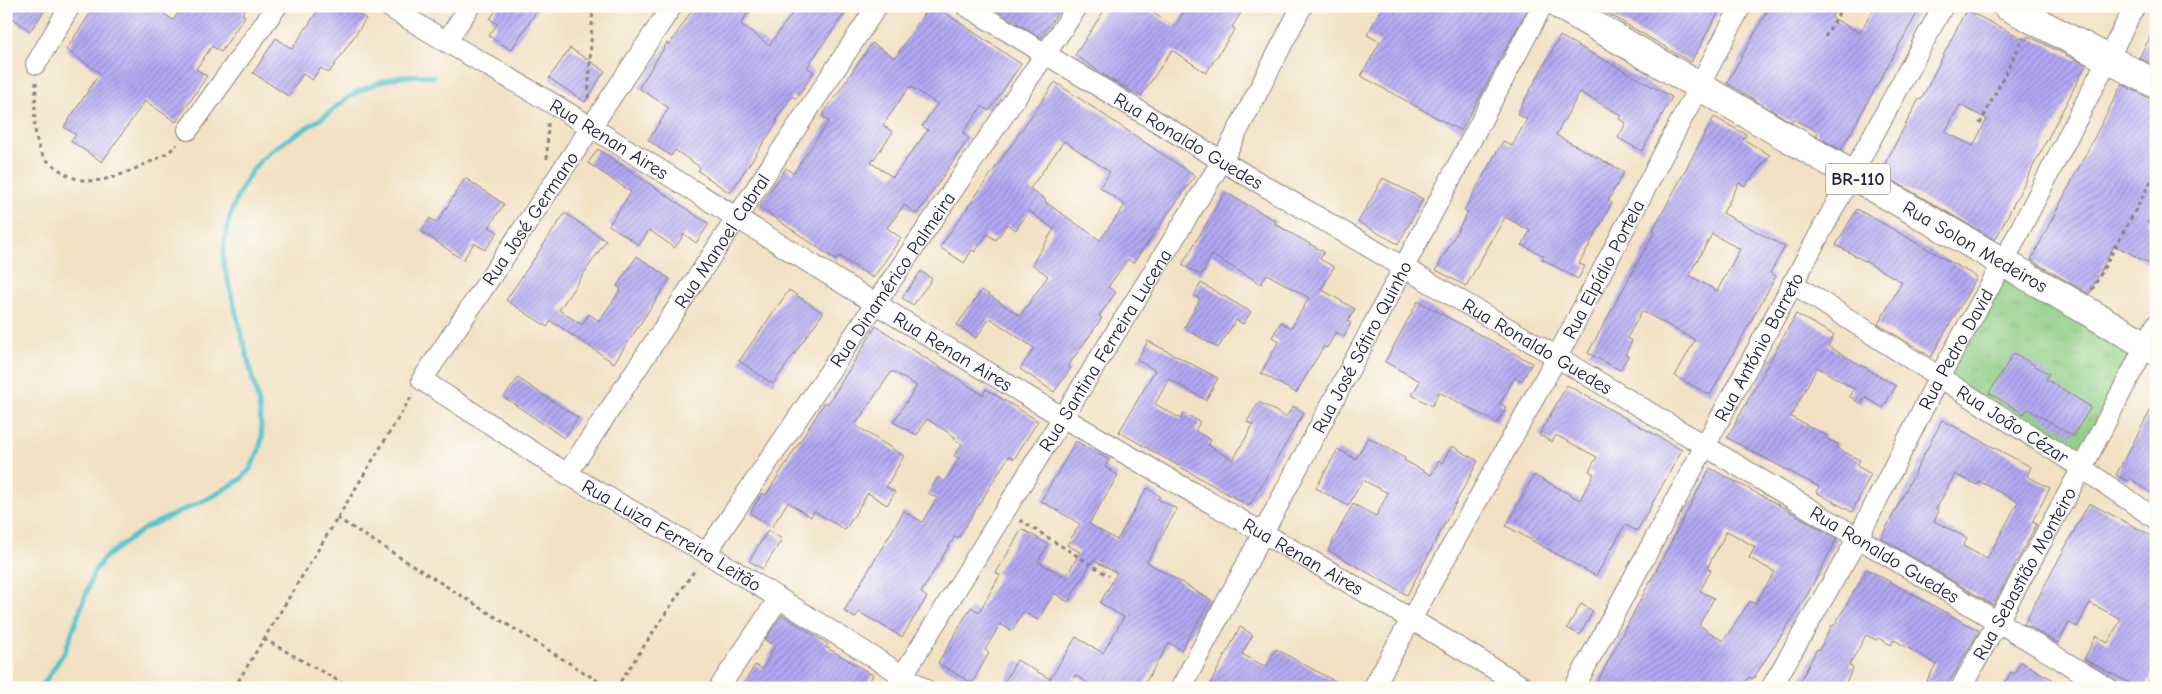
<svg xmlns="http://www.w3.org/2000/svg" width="2162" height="694" font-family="'Comic Neue',sans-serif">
<defs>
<pattern id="grass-tufts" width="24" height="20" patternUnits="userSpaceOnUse" patternTransform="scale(1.25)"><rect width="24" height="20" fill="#90ce85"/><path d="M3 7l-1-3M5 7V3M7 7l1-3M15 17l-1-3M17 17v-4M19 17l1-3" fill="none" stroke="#7cb174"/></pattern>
<pattern id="building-hatch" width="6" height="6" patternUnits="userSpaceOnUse" patternTransform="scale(1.25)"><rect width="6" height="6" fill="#b2a7f3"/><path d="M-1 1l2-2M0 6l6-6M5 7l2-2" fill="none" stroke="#9088c6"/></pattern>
</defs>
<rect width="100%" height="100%" fill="#fdfcf7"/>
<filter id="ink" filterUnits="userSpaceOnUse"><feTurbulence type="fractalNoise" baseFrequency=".02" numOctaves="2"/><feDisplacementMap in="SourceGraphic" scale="10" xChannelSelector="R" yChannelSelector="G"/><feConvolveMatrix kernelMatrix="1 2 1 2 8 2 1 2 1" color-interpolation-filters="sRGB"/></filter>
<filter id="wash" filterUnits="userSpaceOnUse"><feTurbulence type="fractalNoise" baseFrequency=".0096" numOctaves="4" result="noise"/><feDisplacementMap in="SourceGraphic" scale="20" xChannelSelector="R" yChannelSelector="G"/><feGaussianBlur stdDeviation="1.12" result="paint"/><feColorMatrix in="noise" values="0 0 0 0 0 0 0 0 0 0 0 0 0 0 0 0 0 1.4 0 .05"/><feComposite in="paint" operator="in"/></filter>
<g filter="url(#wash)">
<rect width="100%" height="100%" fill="#f2e1c3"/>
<path fill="url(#grass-tufts)" stroke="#597860" d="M2003 269 2147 351 2083 473 1947 382Z"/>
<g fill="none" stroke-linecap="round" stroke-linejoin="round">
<path stroke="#56c4cc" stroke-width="5" d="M41 688 65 651 94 572 104 558 145 528 213 496 240 480 250 469 258 453 262 438 259 404 223 261C224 230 233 200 250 174 266 148 300 133 325 116 338 106 350 94 366 88 386 79 411 73 433 77"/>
</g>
<g id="blocks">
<g fill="url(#building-hatch)" fill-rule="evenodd">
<path d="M6 6H48L30 31 6 14Z"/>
<path d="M95 6H153L173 20 183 6H247L242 14 245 16 221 52 212 46 196 69 207 76 176 122 145 101 102 162 71 141 76 135 64 127 100 73 66 50Z"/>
<path d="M321 6H347L366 19 329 73 321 68 312 80 303 74 288 96 253 73 276 38 292 49Z"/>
<path d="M499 6H540L511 50 489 36 497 24 490 19Z"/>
<path d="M695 6H752L741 24 769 45 798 6H850L807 67 814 72 796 99 792 96 776 120 778 121 730 193 698 171 700 167 675 150 671 156 648 140 669 108 639 88 667 43 669 45Z"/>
<path d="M929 6H935L1021 64 989 111 982 106 963 133 969 138 917 214 904 205 887 228 901 238 873 278 839 256 836 260 759 207 786 168 793 173 829 121 822 116 872 43 895 58ZM910 86 937 104 922 126 928 130 893 177 871 163 893 132 883 125Z"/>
<path d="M990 6H1062L1041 38Z"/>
<path d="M1107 6H1143L1174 27 1188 6H1235L1242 11 1232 27 1235 29 1206 73 1172 50 1141 96 1110 79 1075 55Z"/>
<path d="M1383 6H1520L1527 10 1461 131 1361 76 1380 42 1367 35Z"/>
<path d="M1595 6H1722L1691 62Z"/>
<path d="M1770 6H1837L1831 17 1860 33 1875 6H1921L1841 150 1816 136 1818 132 1793 119 1791 122 1727 83Z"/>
<path d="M1966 10 2026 40 2028 36 2086 65 1995 240 1880 173 1919 99 1921 100ZM1960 105 1987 119 1973 146 1945 132Z"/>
<path d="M2156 26V66L2139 58Z"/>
<path d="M1560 36 1672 97 1642 151 1618 138 1626 123 1619 119 1622 116 1580 92 1556 135 1624 172 1608 201 1612 203 1579 264 1585 266 1578 279 1542 259 1544 256 1522 245 1530 231 1505 217 1466 286 1436 270 1468 212 1464 210 1503 141 1512 146 1527 119 1517 114Z"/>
<path d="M570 48 605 71 585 102 549 78Z"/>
<path d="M1055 82 1195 176 1133 263 1128 259 1108 287 1116 292 1099 316 1102 318 1068 366 1071 368 1054 392 1020 369 1034 348 990 318 976 338 957 325 982 290 1020 316 1048 276 1032 264 1054 229 1029 211 1016 230 1007 224 996 240 987 234 975 252 972 250 964 263 940 247ZM1064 141 1110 172 1100 187 1125 205 1100 240 1045 202 1046 200 1030 189Z"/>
<path d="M2122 84 2156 102V206L2147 223 2156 228V267L2114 245 2089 294 2031 260Z"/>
<path d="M1714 117 1747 135 1743 139 1770 155 1745 186 1739 183 1723 213 1785 247 1770 273 1776 276 1710 395 1675 376 1695 340 1642 311 1627 338 1632 341 1625 355 1628 356 1620 370 1588 353 1655 231 1653 230ZM1712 234 1740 249 1717 291 1689 275Z"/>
<path d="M598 149 709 224 696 243 684 234 675 248 649 230 639 245 609 225 631 192 588 163Z"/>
<path d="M465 178 504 204 489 227 498 232 485 250 474 243 463 260 421 231 430 218 437 223Z"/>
<path d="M1383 178 1423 199 1398 244 1358 222Z"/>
<path d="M1225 192 1276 221 1275 224 1324 252 1320 259 1334 267 1321 289 1355 309 1348 321 1351 323 1344 337 1336 332 1327 348 1324 346 1296 393 1261 373 1279 341 1272 337 1281 322 1291 328 1309 298 1267 274 1261 284 1212 255 1201 275 1182 265Z"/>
<path d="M1857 209 1977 277 1931 357 1878 324 1902 282 1836 245Z"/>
<path d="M565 213 606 241 559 310 582 325 589 314 599 321 621 289 617 286 637 256 670 279 614 363 551 321 547 327 506 300Z"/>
<path d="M921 271 932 279 913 305 902 298Z"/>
<path d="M1201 283 1251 312 1243 324 1236 320 1218 348 1184 328 1200 299 1194 296Z"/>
<path d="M789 290 823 313 773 384 739 361Z"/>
<path d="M1418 301 1532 363 1522 381 1515 377 1500 404 1506 407 1497 423 1439 392 1432 406 1412 395 1420 381 1385 362Z"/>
<path d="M1796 314 1834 335 1828 346 1896 386 1883 408 1865 397 1861 404 1850 397 1854 389 1817 367 1791 417 1826 435 1825 438 1838 444 1836 448 1860 460 1857 466 1871 474 1852 512 1816 492 1819 487 1727 438Z"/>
<path d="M876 326 983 395 986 389 1038 421 1014 459 1009 456 958 538 955 536 921 593 927 597 902 637 859 612 855 618 844 611 904 511 922 522 937 498 928 493 938 477 945 482 959 458 954 456 962 444 954 439 955 437 927 419 917 435 893 422 917 386 892 371 855 425 904 456 886 487 895 492 887 505 868 493 845 530 814 511 811 517 788 502 772 527 750 513 762 493 766 495 825 402 828 404Z"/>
<path d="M1148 341 1218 378 1206 400 1169 379 1155 404 1181 419 1184 413 1200 422 1195 431 1211 440 1208 445 1233 460 1253 425 1247 422 1259 402 1286 417 1293 406 1304 413 1249 506 1119 432 1155 370 1137 360Z"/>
<path d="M2014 353 2049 374 2046 379 2091 407 2073 436 2028 409 2024 414 1989 393Z"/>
<path d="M518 378 578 418 564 438 504 397Z"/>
<path d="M1567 385 1682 450 1637 531 1625 525 1596 576 1506 526 1534 475 1580 500 1594 474 1589 471 1597 457 1556 435 1552 442 1539 435Z"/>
<path d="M2156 400V497L2130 478 2128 481 2116 475Z"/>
<path d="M1942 420 2031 467 2027 476 2050 488 2032 522 2037 524 1993 605 1881 538ZM1955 474 1977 485 1979 481 2018 502 1987 559 1963 546 1967 538 1934 521 1939 511 1936 509Z"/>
<path d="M1368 437 1405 458 1404 460 1431 475 1439 461 1442 463 1452 446 1478 461 1407 595 1328 550 1353 504 1376 516 1388 493 1363 480 1348 506 1316 488 1338 449 1356 459Z"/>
<path d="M1076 441 1109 460 1105 467 1118 475 1089 524 1117 540 1147 488 1160 496 1158 499 1177 509 1147 562 1211 600 1181 650 1169 643 1142 688H1096L1075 675 1067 688H1001L1017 660 1050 679 1076 637 1103 653 1124 617 1100 603 1117 573 1093 560 1068 602 1054 593 1038 620 1023 612 1012 631 1000 624 985 650 989 653 972 683 938 663 971 607 979 612 1000 575 996 573 1022 529 1048 544 1038 562 1066 577 1080 552 1067 545 1080 524 1041 501Z"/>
<path d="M1710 468 1777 504 1837 539 1806 597 1753 679 1749 677 1742 688H1594ZM1727 531 1755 547 1749 558 1775 572 1755 604 1750 601 1723 641 1699 625 1714 598 1700 591 1711 570 1707 568Z"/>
<path d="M2089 503 2156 538V667L2145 688H2139L2084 659 2096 636 2108 643 2121 619 2090 603 2077 627 2069 623 2058 643 2024 624Z"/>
<path d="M768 530 782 539 763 569 749 561Z"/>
<path d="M1867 569 1979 631 1946 688H1923L1936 664 1894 640 1891 645 1878 638 1876 640 1866 635 1849 666 1853 668 1843 688H1797L1817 649 1819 650 1832 625 1834 626Z"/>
<path d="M1581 604 1593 611 1580 635 1567 628Z"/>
<path d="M782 615 828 644 826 647 873 675 865 688H741L755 665 762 669 775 646 765 640Z"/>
<path d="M1240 627 1253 635 1242 654 1266 667 1276 649 1347 688H1208Z"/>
<path d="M2021 662 2068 688H2002L2011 672 2014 674Z"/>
</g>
</g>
</g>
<g filter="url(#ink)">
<use href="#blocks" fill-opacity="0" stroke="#8a827f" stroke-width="1"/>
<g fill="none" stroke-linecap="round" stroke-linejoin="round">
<defs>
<g id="minor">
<path id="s1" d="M388 6C455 49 526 86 594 129 749 225 903 322 1059 415 1214 506 1372 593 1525 688"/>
<path id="s2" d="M672 6 422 380 567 474 706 553 923 688"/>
<path id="s3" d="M966 6 1222 161 1557 357 2108 688"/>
<path d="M446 42 470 6"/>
<path d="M36 64 70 6"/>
<path d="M188 130 277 6"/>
<path id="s4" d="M1792 283 2082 468 2156 519"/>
<path id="s5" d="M567 474 877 6"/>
<path id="s6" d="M706 553 1078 6"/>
<path d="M719 688 779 598"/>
<path id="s7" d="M895 688 1222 161 1302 6"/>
<path id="s8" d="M1181 688 1542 6"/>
<path id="s9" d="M1373 688 1557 357 1741 6"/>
<path id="s10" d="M1574 688 1943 6"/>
<path id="s11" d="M1771 688 1858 538 1939 377 2003 263 2135 6"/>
<path id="s12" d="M1961 688 2082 468 2156 325"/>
</g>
<g id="primary">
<path id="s13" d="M1561 6 2156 351"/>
<path d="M2007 6 2156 84"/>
</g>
</defs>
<use href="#minor" stroke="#8a827f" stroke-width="22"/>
<use href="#primary" stroke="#8a827f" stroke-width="30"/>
<g stroke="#8a827f" stroke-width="3" stroke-dasharray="4 4" stroke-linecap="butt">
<path d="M1825 37 1843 6"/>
<path d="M36 82C36 105 30 138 44 157 47 161 52 164 56 167 84 191 112 179 141 166 154 160 168 155 177 144"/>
<path d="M588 98 593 6"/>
<path d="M1980 124 2023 38"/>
<path d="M547 159 548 123"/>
<path d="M2092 290 2156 172"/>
<path d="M337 518 609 688"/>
<path d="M1020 520 1109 576"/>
<path d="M264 639 351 688"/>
<path d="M234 688 413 394"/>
<path d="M616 688 696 568"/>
</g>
<use href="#minor" stroke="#fff" stroke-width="20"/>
<use href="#primary" stroke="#fff" stroke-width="28"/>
</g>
</g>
<g text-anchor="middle" stroke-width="4" stroke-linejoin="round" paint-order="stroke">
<rect fill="#fdfcf7" stroke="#646373" stroke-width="1" x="1825.5" y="163.5" width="65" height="31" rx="4"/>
<g font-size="18" font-weight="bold" fill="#22223b">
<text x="1858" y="185">BR-110</text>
</g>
<g font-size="19" fill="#22223b" stroke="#fdfcf7">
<text dy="7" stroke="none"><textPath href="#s1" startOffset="258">Rua Renan Aires</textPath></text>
<text dy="7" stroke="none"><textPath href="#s3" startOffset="260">Rua Ronaldo Guedes</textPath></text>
<text transform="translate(530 218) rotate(-56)" y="7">Rua José Germano</text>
<text dy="7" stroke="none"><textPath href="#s5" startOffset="280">Rua Manoel Cabral</textPath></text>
<text dy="7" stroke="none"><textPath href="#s13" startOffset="479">Rua Solon Medeiros</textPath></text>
<text dy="7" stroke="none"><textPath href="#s9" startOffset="478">Rua Elpídio Portela</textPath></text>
<text dy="7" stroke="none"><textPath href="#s6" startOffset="331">Rua Dinamérico Palmeira</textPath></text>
<text dy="7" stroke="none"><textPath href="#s3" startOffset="665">Rua Ronaldo Guedes</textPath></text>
<text dy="7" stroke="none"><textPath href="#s8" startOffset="386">Rua José Sátiro Quinho</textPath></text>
<text dy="7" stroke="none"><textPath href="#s10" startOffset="388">Rua António Barreto</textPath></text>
<text dy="7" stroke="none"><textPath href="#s11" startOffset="386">Rua Pedro David</textPath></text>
<text dy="7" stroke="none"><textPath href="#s7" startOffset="398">Rua Santina Ferreira Lucena</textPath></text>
<text dy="7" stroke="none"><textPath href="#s1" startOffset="662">Rua Renan Aires</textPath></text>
<text dy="7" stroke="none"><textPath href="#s4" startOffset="262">Rua João Cézar</textPath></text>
<text dy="7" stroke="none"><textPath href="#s2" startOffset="744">Rua Luiza Ferreira Leitão</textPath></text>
<text dy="7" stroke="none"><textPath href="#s3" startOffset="1070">Rua Ronaldo Guedes</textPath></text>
<text dy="7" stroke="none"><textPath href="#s1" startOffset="1068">Rua Renan Aires</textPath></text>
<text dy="7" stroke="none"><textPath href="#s12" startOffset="131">Rua Sebastião Monteiro</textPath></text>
</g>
</g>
<rect width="2162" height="694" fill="none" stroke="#fdfcf7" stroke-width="25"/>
</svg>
